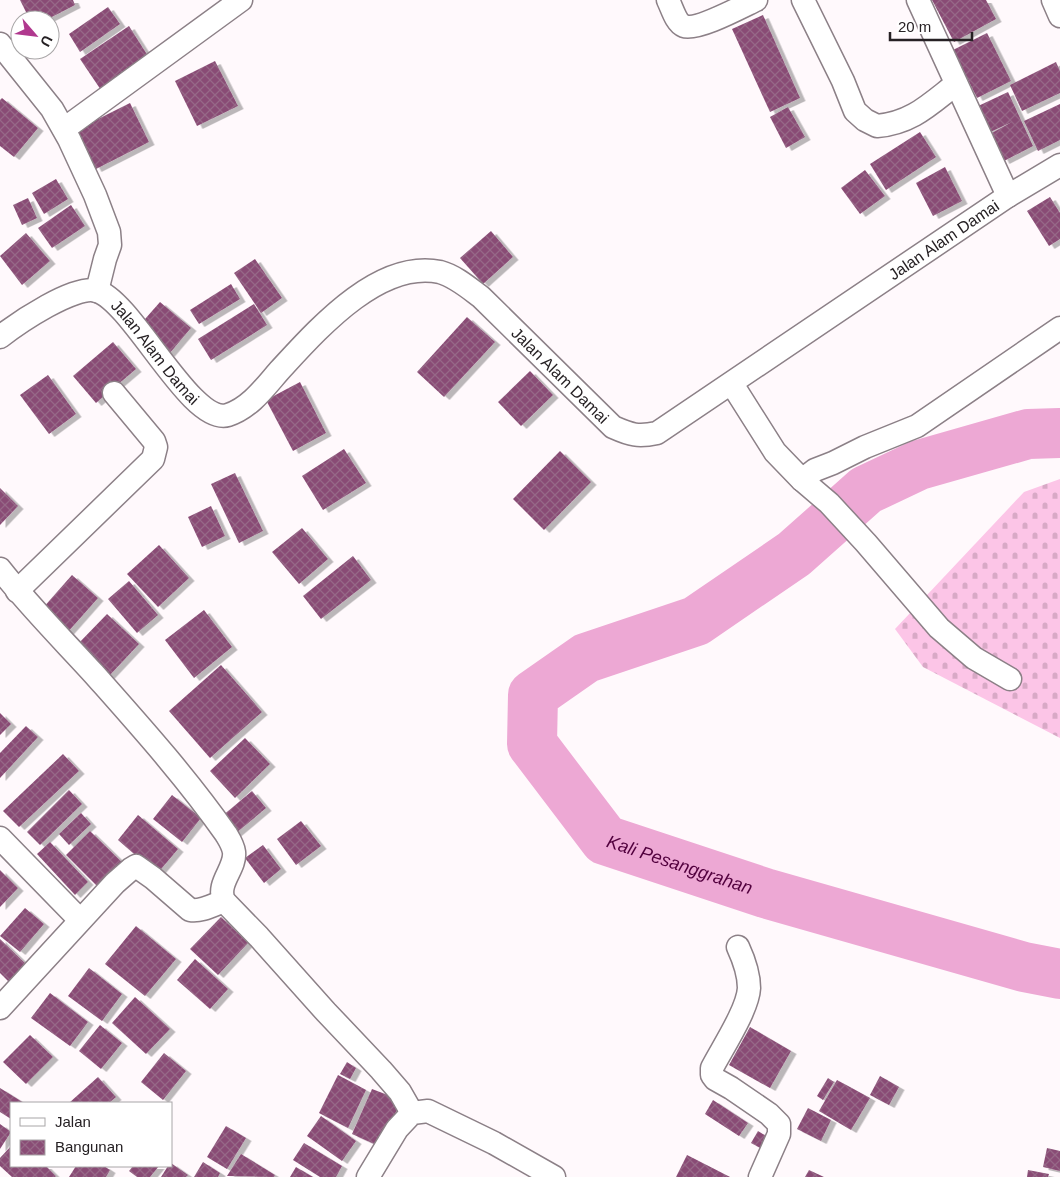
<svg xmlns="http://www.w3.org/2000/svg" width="1060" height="1177" font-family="Helvetica,sans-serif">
<defs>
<pattern id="cemetery-stones" width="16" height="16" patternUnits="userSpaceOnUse" patternTransform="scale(1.25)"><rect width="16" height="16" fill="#fcc5e7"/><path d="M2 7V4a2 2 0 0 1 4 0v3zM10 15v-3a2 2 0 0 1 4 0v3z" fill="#d8a9c6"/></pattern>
<pattern id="building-cross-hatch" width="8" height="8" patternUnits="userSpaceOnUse" patternTransform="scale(1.25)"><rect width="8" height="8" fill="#894c75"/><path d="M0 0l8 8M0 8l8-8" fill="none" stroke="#966887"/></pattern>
<filter id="shadow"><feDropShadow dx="5.5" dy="3" stdDeviation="0" flood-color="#0004"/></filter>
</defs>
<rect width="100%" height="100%" fill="#fff9fc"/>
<path fill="url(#cemetery-stones)" d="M1060 479V738L923 667 895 629 1024 492Z"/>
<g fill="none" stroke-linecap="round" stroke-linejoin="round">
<path stroke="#eda8d4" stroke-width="50" id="s1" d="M1060 433 1028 434 919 465 866 490 794 554 696 621 586 658 533 695 532 744 605 840 765 893 1024 967 1060 974"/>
</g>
<g fill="url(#building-cross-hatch)" filter="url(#shadow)">
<path d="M20 0H73L75 5 46 20H30Z"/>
<path d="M932 0H986L996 19 954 42Z"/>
<path d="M108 7 120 24 80 52 69 34Z"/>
<path d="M763 15 800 98 770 112 732 29Z"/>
<path d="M129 26 153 64 105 96 80 59Z"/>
<path d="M987 33 1011 81 977 98 953 50Z"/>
<path d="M215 61 238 106 197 126 175 81Z"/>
<path d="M1056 62 1060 71V93L1022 111 1010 85Z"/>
<path d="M1008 92 1033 146 1004 161 990 134 1012 122 988 133 976 107Z"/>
<path d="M2 98 38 128 14 157 0 146V100Z"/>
<path d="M130 103 149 142 96 169 76 130Z"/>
<path d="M1060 104V140L1038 151 1024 121Z"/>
<path d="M788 107 805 137 786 148 770 117Z"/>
<path d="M920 132 936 157 886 190 870 164Z"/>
<path d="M945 167 962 201 933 216 916 183Z"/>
<path d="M865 170 885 196 860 214 841 188Z"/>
<path d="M56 179 68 199 44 214 32 193Z"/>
<path d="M1050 197 1060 213V239L1049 246 1027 211Z"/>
<path d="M28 198 37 218 22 225 13 205Z"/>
<path d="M71 205 85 226 52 248 38 228Z"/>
<path d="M491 231 513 257 483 284 460 258Z"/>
<path d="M26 233 50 261 22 285 0 256Z"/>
<path d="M255 259 282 298 261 313 234 273Z"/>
<path d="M231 284 240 299 199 324 190 310Z"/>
<path d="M160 302 191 328 169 354 138 327Z"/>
<path d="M254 304 267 325 211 360 198 339Z"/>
<path d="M467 317 495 342 444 397 417 372Z"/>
<path d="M113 342 136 369 96 403 73 376Z"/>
<path d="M530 371 553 395 521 426 498 402Z"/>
<path d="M48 375 76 414 49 434 20 395Z"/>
<path d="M300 382 326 433 293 451 266 400Z"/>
<path d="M344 449 366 483 323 510 302 476Z"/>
<path d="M560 451 591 482 544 530 513 499Z"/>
<path d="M235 473 263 531 239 543 211 484Z"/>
<path d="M0 488 18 506 0 525Z"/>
<path d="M211 506 225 536 202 547 188 517Z"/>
<path d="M302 528 328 559 299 584 272 552Z"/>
<path d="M159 545 189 578 158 607 127 574Z"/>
<path d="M353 556 371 580 321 619 303 596Z"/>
<path d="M72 575 98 598 67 633 42 609Z"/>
<path d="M129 581 158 615 137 633 108 599Z"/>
<path d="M204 610 232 647 194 678 165 640Z"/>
<path d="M107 614 139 644 109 676 77 645Z"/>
<path d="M221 665 262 712 210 758 169 711Z"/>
<path d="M0 713 11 724 0 735Z"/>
<path d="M26 726 38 737 0 778V753Z"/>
<path d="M245 738 270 764 235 798 210 771Z"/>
<path d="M63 754 79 771 19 827 3 811Z"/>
<path d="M69 790 82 804 40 845 27 832Z"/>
<path d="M252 791 266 808 235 834 221 817Z"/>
<path d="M172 795 201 818 182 842 153 819Z"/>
<path d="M81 813 91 824 69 845 59 834Z"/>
<path d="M138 815 178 849 157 874 118 840Z"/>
<path d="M301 821 321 846 296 865 277 839Z"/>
<path d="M90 831 126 866 102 891 66 855Z"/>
<path d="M50 842 88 882 75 895 37 854Z"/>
<path d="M263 845 281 869 264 883 245 858Z"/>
<path d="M0 870 18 888 0 907Z"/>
<path d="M25 908 44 924 20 952 0 936Z"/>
<path d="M221 917 248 943 218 975 190 949Z"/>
<path d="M136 926 176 959 145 996 105 964Z"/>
<path d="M0 939 29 967 12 985 0 973Z"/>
<path d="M195 959 228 989 210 1009 177 980Z"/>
<path d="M89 968 122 994 102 1021 68 996Z"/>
<path d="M50 993 88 1022 70 1046 31 1018Z"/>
<path d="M135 997 170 1029 146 1054 112 1023Z"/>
<path d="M100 1025 122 1043 101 1069 79 1051Z"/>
<path d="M750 1027 791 1051 770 1088 729 1065Z"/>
<path d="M30 1035 53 1057 26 1084 3 1062Z"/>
<path d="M164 1053 186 1071 163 1100 141 1082Z"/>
<path d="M347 1062 356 1068 350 1079 340 1074Z"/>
<path d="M338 1075 366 1090 348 1128 319 1113Z"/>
<path d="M880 1076 899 1087 889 1105 870 1095Z"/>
<path d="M98 1077 116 1097 109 1103H69Z"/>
<path d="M828 1078 834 1082 823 1100 817 1096Z"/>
<path d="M837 1080 870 1098 851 1130 819 1111Z"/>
<path d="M0 1088 24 1103H11V1119L0 1112Z"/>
<path d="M372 1089 401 1100 381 1147 352 1134Z"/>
<path d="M713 1100 748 1123 739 1136 705 1114Z"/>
<path d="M808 1108 831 1120 821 1141 797 1129Z"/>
<path d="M321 1116 356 1141 342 1161 307 1136Z"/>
<path d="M0 1124 11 1132 0 1149Z"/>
<path d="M226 1126 246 1138 227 1169 207 1157Z"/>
<path d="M758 1131 771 1139 764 1150 751 1143Z"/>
<path d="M304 1143 342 1166 336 1177H320L293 1160Z"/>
<path d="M11 1146V1166H46L56 1176 55 1177H12L0 1166V1158Z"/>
<path d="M1047 1148 1060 1151V1171L1043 1167Z"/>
<path d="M241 1154 275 1175 274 1177 227 1176Z"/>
<path d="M687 1155 730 1177H676Z"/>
<path d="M203 1162 220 1173 218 1177H194Z"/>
<path d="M171 1163 188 1175 186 1177H161L168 1166H171Z"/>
<path d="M76 1166H104L110 1170 106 1177H69Z"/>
<path d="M133 1166H159L150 1177H137L129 1171Z"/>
<path d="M296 1167 313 1177H290Z"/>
<path d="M809 1170 824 1177H805Z"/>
<path d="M1028 1170 1049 1174 1048 1177H1027Z"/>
</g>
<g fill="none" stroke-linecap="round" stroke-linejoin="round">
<defs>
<g id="minor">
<path d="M668 0C672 8 676 23 684 26 697 31 743 6 756 0"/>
<path d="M803 0 843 81 855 111 865 120 877 126C912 123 930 104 956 84"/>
<path d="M918 0 1008 196"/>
<path d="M1053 0 1060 16"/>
<path d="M0 44 52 109 69 139 95 195 109 232 110 245 105 259 97 291"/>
<path d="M64 129 241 0"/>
<path id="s2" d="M0 337C18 323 75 284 97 291 133 302 191 426 228 415 250 408 265 387 279 371 316 331 378 259 440 272 455 276 469 288 481 297L613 427C631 435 638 437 657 433L1008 196 1060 165"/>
<path d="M732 384 775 452 802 480 829 503 866 543 939 628 974 658 1010 679"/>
<path d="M802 480 815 470 833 463 865 447 917 426 1060 328"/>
<path d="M0 569C29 606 62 639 94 674 140 726 186 777 226 834 229 839 233 845 234 852 236 869 216 883 224 901L259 937 326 1012 381 1070 400 1092 412 1113"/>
<path d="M17 591 153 459 156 447 154 441 114 393"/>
<path d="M0 838 80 920"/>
<path d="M738 947C744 960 749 973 749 988 748 1009 723 1047 712 1068V1075L715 1079 731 1088 769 1114 779 1124V1134L760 1177"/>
<path d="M0 1008 115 883 131 869 136 866 153 878 190 910C201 912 213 905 224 901"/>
<path d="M368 1177 397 1129 412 1113 428 1111 494 1143 554 1177"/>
</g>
</defs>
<use href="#minor" stroke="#8c8087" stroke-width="25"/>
<use href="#minor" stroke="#fff" stroke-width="22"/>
</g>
<g text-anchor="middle" stroke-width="5" stroke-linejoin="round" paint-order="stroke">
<g font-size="16" fill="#262124" stroke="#fff">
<text dy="6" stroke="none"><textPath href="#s2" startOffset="1185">Jalan Alam Damai</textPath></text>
<text dy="6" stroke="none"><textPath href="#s2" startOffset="195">Jalan Alam Damai</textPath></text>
<text dy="6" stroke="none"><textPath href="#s2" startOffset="720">Jalan Alam Damai</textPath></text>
</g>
<g font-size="18" font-style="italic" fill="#52003e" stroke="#fff">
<text dy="6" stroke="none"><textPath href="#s1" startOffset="848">Kali Pesanggrahan</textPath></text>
</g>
</g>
<rect x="10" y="1102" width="162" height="65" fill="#ffffff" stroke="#a8a6a7"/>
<rect x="20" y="1118" width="25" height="8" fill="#ffffff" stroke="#a8a6a7"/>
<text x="55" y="1127" font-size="15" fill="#262124">Jalan</text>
<rect x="20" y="1140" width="25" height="15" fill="url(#building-cross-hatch)" stroke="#a8a6a7"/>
<text x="55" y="1152" font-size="15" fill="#262124">Bangunan</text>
<g transform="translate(35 35) rotate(118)"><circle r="24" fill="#ffffff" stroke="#a8a6a7"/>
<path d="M0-4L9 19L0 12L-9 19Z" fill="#b0388e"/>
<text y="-8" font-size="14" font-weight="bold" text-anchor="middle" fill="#262124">U</text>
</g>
<path d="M890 32v8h82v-8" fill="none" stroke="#262124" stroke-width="2.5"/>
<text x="898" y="32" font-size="15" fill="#262124" stroke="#ffffff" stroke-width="4" paint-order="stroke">20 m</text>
</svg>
